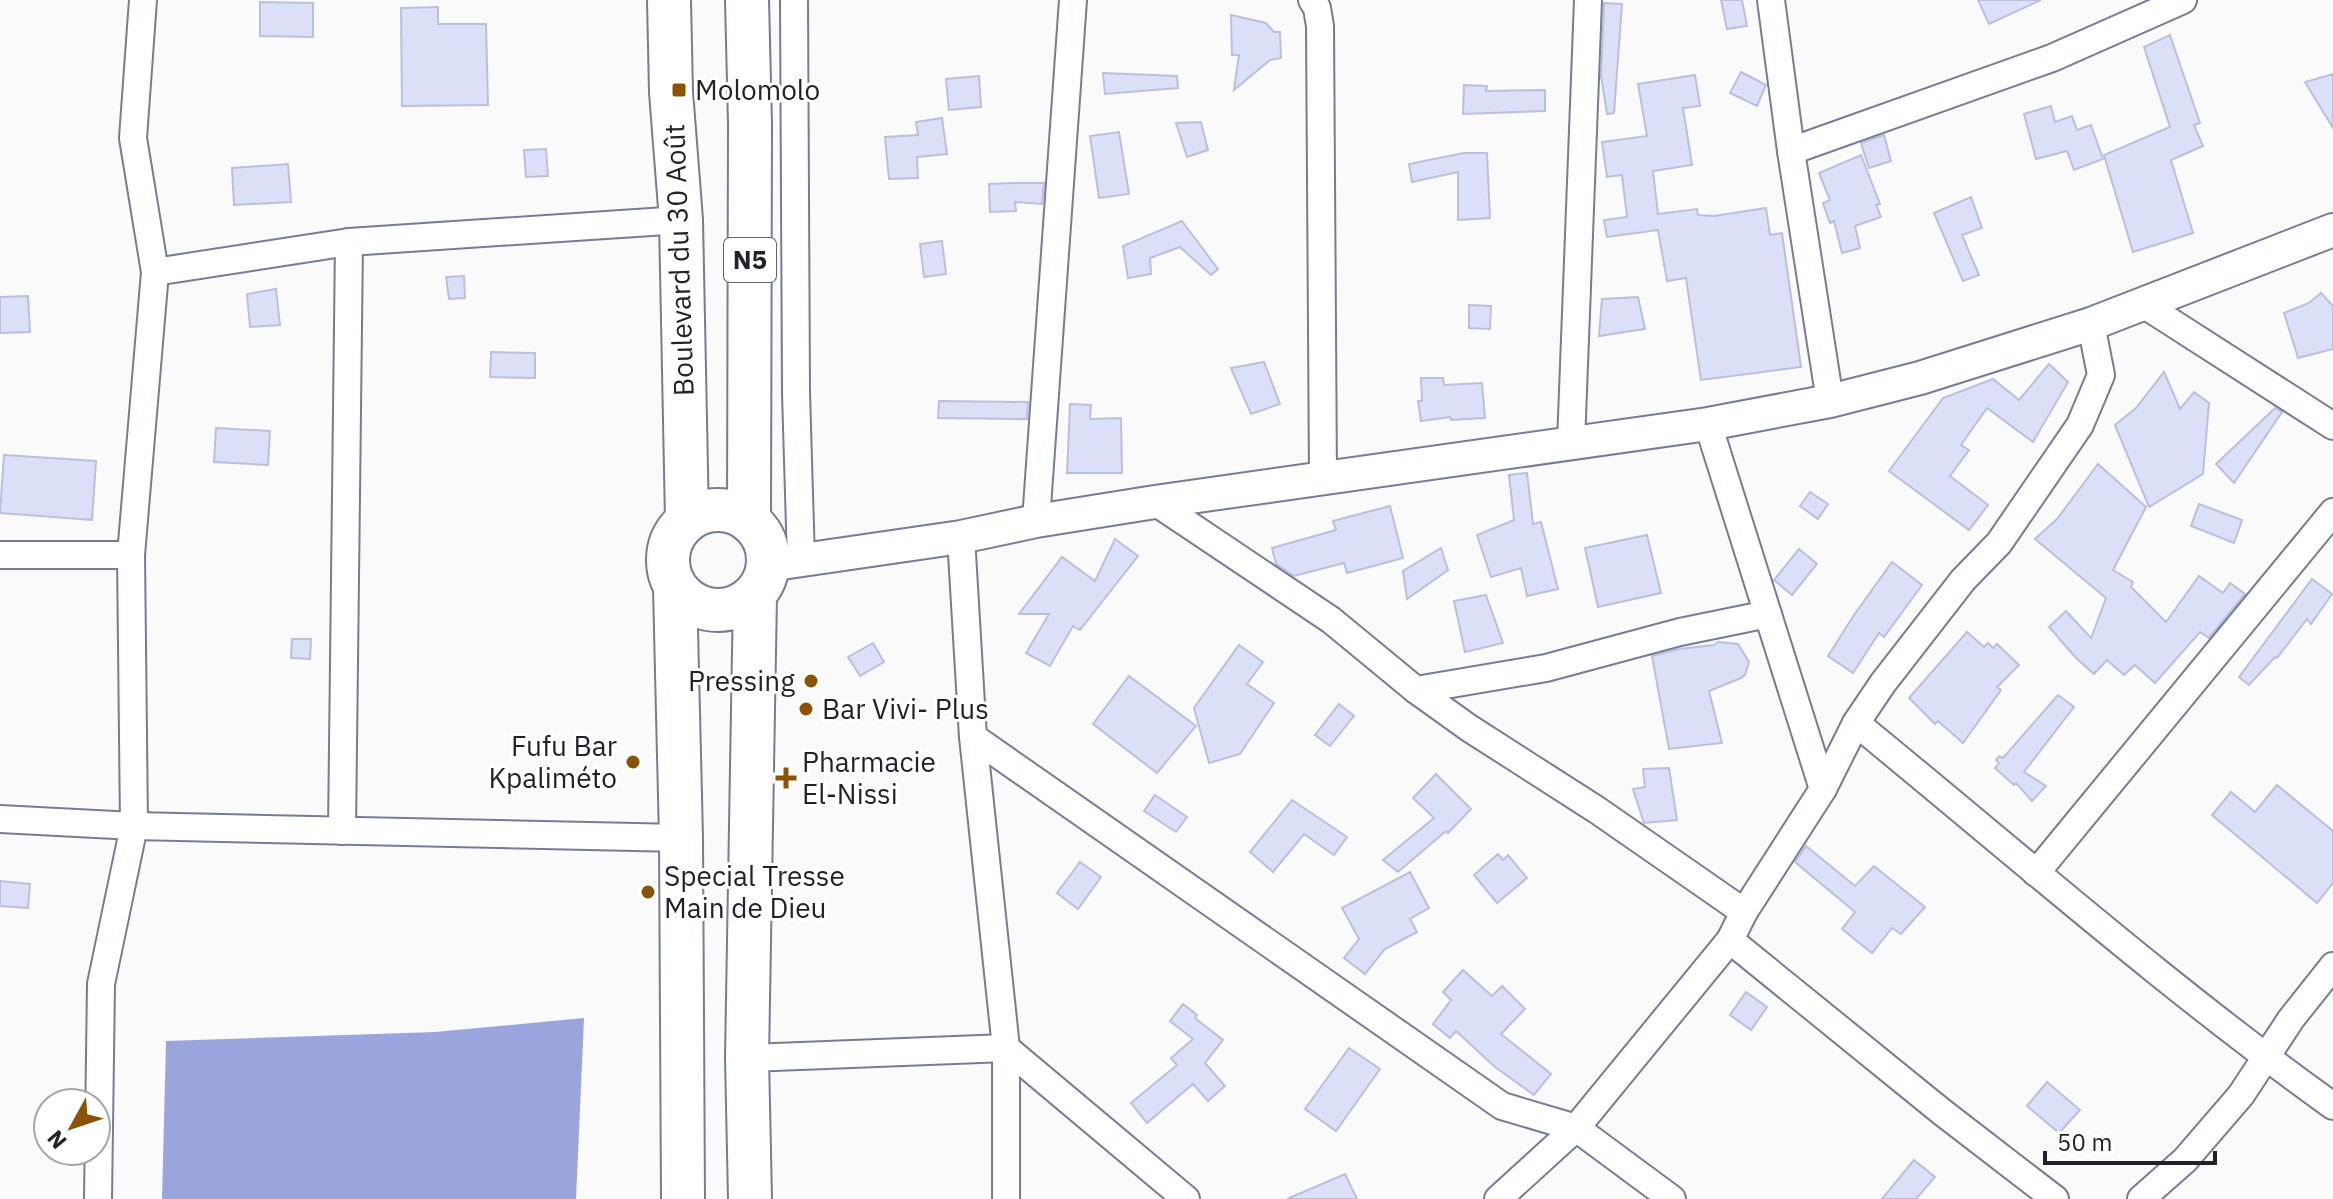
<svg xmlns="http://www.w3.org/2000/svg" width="2333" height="1199" font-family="'IBM Plex Sans',sans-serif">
<rect width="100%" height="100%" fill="#fafafa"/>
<path fill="#9aa5dd" d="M584 1018 576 1199H162L166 1041 435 1032Z"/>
<g fill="#dbe0f8" stroke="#b9c0dc" stroke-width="2">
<path d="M1721 0H1742L1747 26 1727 29Z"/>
<path d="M1978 0H2041L1989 24Z"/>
<path d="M260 2 313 3V37L260 36Z"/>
<path d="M1604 3 1622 4 1614 113 1607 114 1601 76Z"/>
<path d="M438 7V24H486L488 105 402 106 401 8Z"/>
<path d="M1231 15 1266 23 1274 32H1280L1281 58 1270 60 1234 90 1239 55H1232Z"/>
<path d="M2170 35 2200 123 2194 125 2203 146 2171 160 2193 233 2133 252 2104 155 2170 127 2144 47Z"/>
<path d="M1741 72 1766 85 1757 106 1730 93Z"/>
<path d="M1103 73 1177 76 1178 88 1105 94Z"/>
<path d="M2333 74V128L2305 82Z"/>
<path d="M1695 75 1700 106 1683 108 1692 165 1653 171 1658 214 1697 209 1698 215 1714 216 1766 208 1770 235 1782 233 1801 367 1701 380 1686 278 1667 281 1658 230 1607 237 1604 220 1627 217 1622 175 1607 177 1602 142 1647 136 1638 84Z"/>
<path d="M979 76 981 107 949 110 946 79Z"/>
<path d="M1464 85 1487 86 1486 91 1545 90V111L1463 114Z"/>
<path d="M2051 106 2055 122 2072 116 2077 130 2091 125 2103 159 2074 170 2067 151 2036 159 2024 114Z"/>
<path d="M942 118 947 154 917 157 918 178 889 179 885 137 918 135 916 122Z"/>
<path d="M1201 122 1208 150 1187 157 1176 123Z"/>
<path d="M1119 132 1129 194 1099 198 1090 136Z"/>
<path d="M1884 135 1891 161 1869 168 1861 143Z"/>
<path d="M546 149 548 176 526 177 524 150Z"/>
<path d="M1464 153H1487L1490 218 1458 220V172L1412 182 1409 164Z"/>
<path d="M1861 155 1880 204 1876 205 1881 217 1855 226 1860 248 1842 253 1834 221 1830 223 1823 203 1830 200 1819 173Z"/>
<path d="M288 164 291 202 234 205 232 168Z"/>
<path d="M1014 183H1044L1042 204 1015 202 1016 211 990 212 989 184Z"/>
<path d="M1971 197 1982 228 1962 235 1979 275 1963 281 1934 213Z"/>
<path d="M1182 221 1218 269 1211 275 1180 247 1150 258 1151 274 1128 278 1123 246Z"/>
<path d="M942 241 946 274 924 277 920 244Z"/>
<path d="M464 276 465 298 449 299 446 277Z"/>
<path d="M276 289 280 325 250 327 247 294Z"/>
<path d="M2321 293 2333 306V349L2298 358 2284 313 2309 303Z"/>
<path d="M28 296 30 332 0 333V297Z"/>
<path d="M1638 297 1645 329 1599 336 1602 299Z"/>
<path d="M1469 305 1491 306 1490 329 1469 328Z"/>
<path d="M491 352 535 353V378L490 377Z"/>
<path d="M1264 362 1280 404 1251 414 1231 368Z"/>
<path d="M2049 364 2068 382 2033 442 1987 408 1961 445 1969 450 1950 476 1988 505 1969 530 1889 471 1943 398 1993 379 2019 400Z"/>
<path d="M2164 372 2180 409 2194 392 2209 403 2203 474 2149 507 2115 425 2136 408Z"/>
<path d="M1421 378H1443L1444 385 1482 383 1485 418 1451 420 1450 417 1421 421 1418 401H1422Z"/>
<path d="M939 401 1028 402 1027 419 938 418Z"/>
<path d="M1070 404 1091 405 1090 419 1121 418 1122 473H1067Z"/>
<path d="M2275 408 2282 412 2234 483 2216 464Z"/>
<path d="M216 428 270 431 268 465 214 462Z"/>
<path d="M4 455 96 461 92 520 0 513Z"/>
<path d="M2098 464 2146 507 2113 570 2133 582 2131 587 2166 622 2199 576 2223 593 2230 583 2245 594 2209 638 2200 632 2155 683 2135 665 2124 675 2107 660 2094 674 2076 658 2049 627 2066 611 2091 638 2106 598 2035 539 2057 519Z"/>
<path d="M1527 473 1533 524 1541 522 1558 589 1527 596 1521 568 1491 577 1477 535 1514 520 1509 475Z"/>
<path d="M1810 492 1828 504 1818 519 1800 506Z"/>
<path d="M2199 504 2242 520 2234 543 2191 526Z"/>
<path d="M1390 506 1403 558 1347 573 1344 563 1294 576 1276 564 1272 548 1336 530 1333 521Z"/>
<path d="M1647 535 1661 593 1598 607 1585 548Z"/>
<path d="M1115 539 1138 556 1080 630 1073 626 1050 666 1026 653 1049 614H1019L1062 557 1095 581Z"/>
<path d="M1441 548 1448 570 1407 599 1403 571Z"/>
<path d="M1799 549 1817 564 1792 595 1774 580Z"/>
<path d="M1892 562 1922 585 1884 637 1879 633 1853 673 1828 656 1854 615Z"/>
<path d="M2312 579 2332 594 2311 624 2307 619 2277 658 2275 657 2249 685 2239 677Z"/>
<path d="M1486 595 1503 643 1465 652 1454 601Z"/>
<path d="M1967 632 1984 647 1988 643 1993 648 1997 644 2019 665 1997 687 2001 690 1963 743 1938 721 1935 724 1909 698Z"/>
<path d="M292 639H311L310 659 291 658Z"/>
<path d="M1718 642 1738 644 1749 662 1745 675 1741 678 1709 691 1722 743 1669 749 1652 656 1679 649 1714 645Z"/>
<path d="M873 643 884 662 860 676 848 657Z"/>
<path d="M1239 645 1263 662 1247 684 1274 703 1240 754 1209 763 1194 708Z"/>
<path d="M1129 676 1196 726 1157 773 1093 724Z"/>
<path d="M2058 695 2074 707 2024 772 2046 786 2032 801 2016 783 2014 785 1995 768 1999 763 1996 760 1999 756 2003 758Z"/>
<path d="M1339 704 1354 716 1330 746 1315 735Z"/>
<path d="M1669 768 1677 820 1644 823 1633 789 1645 787 1643 769Z"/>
<path d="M1436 774 1471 809 1448 833 1446 831 1398 872 1383 860 1434 818 1413 798Z"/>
<path d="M2277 785 2333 831V883L2317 903 2212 815 2231 792 2255 812Z"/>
<path d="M1155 795 1187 817 1176 832 1144 811Z"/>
<path d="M1292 800 1347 837 1334 855 1304 834 1273 872 1250 852Z"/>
<path d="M1806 846 1855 886 1874 866 1925 907 1901 934 1892 928 1872 953 1842 929 1855 912 1795 862Z"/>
<path d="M1498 854 1503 860 1508 855 1527 878 1497 903 1474 875Z"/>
<path d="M1080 862 1101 877 1078 909 1057 893Z"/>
<path d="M1410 872 1429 908 1410 919 1417 932 1385 949 1365 974 1344 958 1359 939 1342 908Z"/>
<path d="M0 881 30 884 28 908 0 906Z"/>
<path d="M1463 970 1492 996 1502 986 1525 1009 1501 1034 1551 1074 1534 1095 1495 1067 1456 1031 1450 1038 1433 1024 1451 1000 1443 992Z"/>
<path d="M1746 992 1767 1007 1751 1030 1730 1015Z"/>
<path d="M1183 1004 1197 1015 1195 1018 1223 1040 1205 1063 1225 1086 1208 1101 1193 1084 1147 1123 1131 1103 1177 1065 1171 1058 1193 1039 1170 1021Z"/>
<path d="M1349 1048 1380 1069 1336 1131 1305 1109Z"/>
<path d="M2047 1082 2080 1110 2059 1133 2027 1106Z"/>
<path d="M1914 1160 1935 1177 1916 1199H1882Z"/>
<path d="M1345 1174 1357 1199H1287Z"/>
</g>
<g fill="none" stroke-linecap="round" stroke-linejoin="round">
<defs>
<g id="minor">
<path d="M794 0 796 393 801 561"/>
<path d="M1312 0 1317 8 1320 26 1323 479"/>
<path d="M1771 0 1791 151 1830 401"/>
<path d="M1791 151 2052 58 2183 0"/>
<path d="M155 272 349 242 681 220"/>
<path d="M2143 304 2333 426"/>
<path d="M1708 424 1823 789"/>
<path d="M1571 443 1588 0"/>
<path d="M1155 502 1331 620 1416 690 1469 728 1597 810 1744 912"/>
<path d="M1036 521 1073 0"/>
<path d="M961 537 973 737 1006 1048V1199"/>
<path d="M0 555H131"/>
<path d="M1416 690 1546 668 1680 632 1768 614"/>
<path d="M1856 723C2014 852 2167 987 2333 1106"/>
<path d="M973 737 1502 1106 1576 1128 1672 1199"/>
<path d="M0 819 134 826 681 838"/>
<path d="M342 831 349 242"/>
<path d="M2036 873 2333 512"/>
<path d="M1730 940 1942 1112 2055 1199"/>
<path d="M747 1058 1006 1048 1186 1199"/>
<path d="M98 1199 101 984 134 826 131 555 155 272 133 138 143 0"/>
<path d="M1498 1199 1576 1128 1730 940 1744 912 1823 789 1856 723 1883 683 1963 580 1999 543 2080 425 2101 375 2091 324"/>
<path d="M2141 1199 2185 1160 2241 1095 2291 1019 2333 966"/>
</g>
<path id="tertiary" d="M768 565 961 537 1036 521 1155 502 1708 424 1830 401 1920 378 2091 324 2333 230"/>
<g id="trunk">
<path d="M669 0 671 92 681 220 687 520"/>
<path d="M747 0 750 124 749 521"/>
<circle cx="718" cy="560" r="50"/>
<path d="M675 588 681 838 683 1199"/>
<path d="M750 1199 747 1058 755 594"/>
</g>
</defs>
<use href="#minor" stroke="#767c97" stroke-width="30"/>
<use href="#tertiary" stroke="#767c97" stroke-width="36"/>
<use href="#trunk" stroke="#767c97" stroke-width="46"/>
<use href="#minor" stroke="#fff" stroke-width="26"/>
<use href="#tertiary" stroke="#fff" stroke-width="32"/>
<use href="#trunk" stroke="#fff" stroke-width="42"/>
</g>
<g fill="#8a5205" stroke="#fff" stroke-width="3">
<rect x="671" y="82" width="16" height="16" rx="4"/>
<circle cx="811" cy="681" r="8"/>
<circle cx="806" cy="709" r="8"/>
<circle cx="633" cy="762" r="8"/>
<path d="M782 766h8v8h8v8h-8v8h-8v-8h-8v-8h8z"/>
<circle cx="648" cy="892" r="8"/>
</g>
<g text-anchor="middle" stroke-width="6" stroke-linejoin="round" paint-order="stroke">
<rect fill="#fff" stroke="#62646b" stroke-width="2" x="724" y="238" width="52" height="44" rx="6"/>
<g font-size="26" font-weight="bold" fill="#1f212c">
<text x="750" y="269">N5</text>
</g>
<g font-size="28" fill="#1f212c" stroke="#fff" text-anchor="start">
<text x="695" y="100">Molomolo</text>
<text x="795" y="691" text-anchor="end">Pressing</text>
<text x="822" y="719">Bar Vivi- Plus</text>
<text x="617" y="756" text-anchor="end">Fufu Bar<tspan x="617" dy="32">Kpaliméto</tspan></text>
<text x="802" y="772">Pharmacie<tspan x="802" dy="32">El-Nissi</tspan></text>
<text x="664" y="886">Special Tresse<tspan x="664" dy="32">Main de Dieu</tspan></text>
</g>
<g font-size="28" fill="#1f212c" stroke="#fff">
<text transform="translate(679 260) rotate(-92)" y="10">Boulevard du 30 Août</text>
</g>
</g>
<g transform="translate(72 1127) rotate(230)"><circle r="38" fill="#ffffff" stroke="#a5a6ab" stroke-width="2"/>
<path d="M0-6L14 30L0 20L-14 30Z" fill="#8a5205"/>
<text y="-12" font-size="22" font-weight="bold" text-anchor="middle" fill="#1f212c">N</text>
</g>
<path d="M2045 1151v12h170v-12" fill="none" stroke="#1f212c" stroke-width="4"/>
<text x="2057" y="1151" font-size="24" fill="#1f212c" stroke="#ffffff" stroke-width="6" paint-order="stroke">50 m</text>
</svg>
